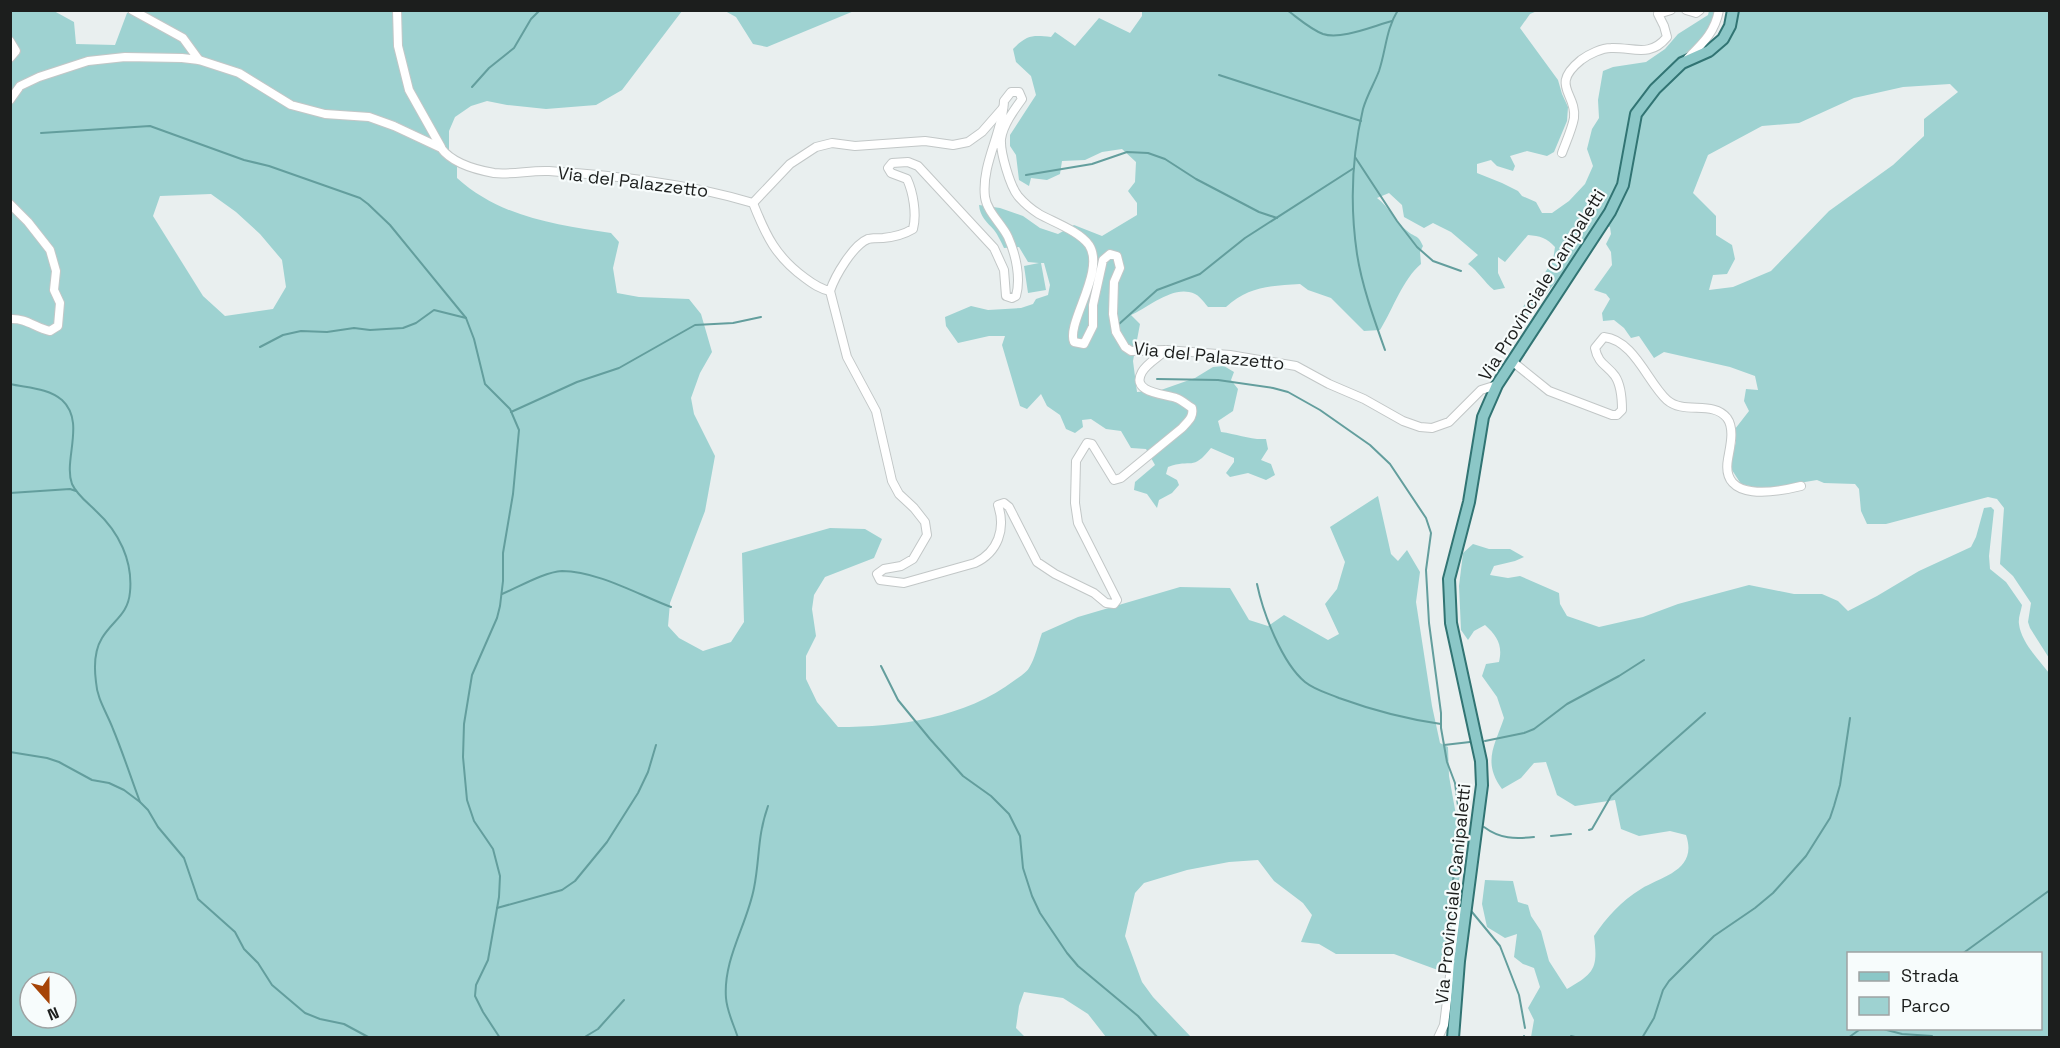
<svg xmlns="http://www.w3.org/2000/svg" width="2060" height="1048" font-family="'Space Grotesk',sans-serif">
<rect width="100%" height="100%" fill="#e9efef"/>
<g fill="#9ed2d1" fill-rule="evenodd">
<path d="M1142 10 1537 11 1530 14 1520 28 1558 80 1562 94 1568 107 1567 121 1554 152 1547 156 1527 151 1510 156 1515 166 1513 171 1497 166 1491 160 1477 164V173L1502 183 1518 191 1522 196 1536 202 1542 213H1552L1569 201 1585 184 1593 166 1587 149 1592 129 1599 118 1598 100 1603 71 1613 67 1646 62 1665 49 1678 34 1708 15 1709 11H1716L1713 23 1703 39 1680 60 1632 113 1619 184 1599 224 1595 223 1560 277 1525 319 1520 312 1553 260 1555 247C1547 238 1540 236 1528 235L1505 262 1498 257V273L1505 288 1494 290C1484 282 1479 272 1468 264L1478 255 1451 232 1433 223 1424 228 1404 217 1402 205 1389 193 1377 198C1389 207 1395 221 1406 230 1415 238 1418 234 1423 246L1420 252 1421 264C1403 279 1393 309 1380 330L1364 331 1331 298 1308 290 1300 284C1271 286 1249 286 1226 307H1208C1203 301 1198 293 1189 292 1170 288 1147 308 1131 315L1140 324 1133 361 1137 392 1161 390 1195 378 1213 367 1224 366 1234 372 1231 380 1238 389 1233 411 1218 421 1221 432C1237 434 1250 440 1266 439L1268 449 1261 460 1271 464 1275 475 1266 480 1248 473 1230 477 1226 473 1234 462V458L1211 448C1192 472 1192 458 1168 467L1166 474 1177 480 1179 485 1172 493 1159 500 1157 508 1147 494 1134 490 1135 482 1155 465 1146 449 1131 448 1121 431 1106 429 1091 419 1082 420 1083 427 1075 433 1066 429 1060 415 1047 406 1041 394 1027 409 1020 406 1002 345 1005 336H989L958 343 946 326 945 317 971 306 988 310 1021 308 1033 304 1036 299 1048 295 1050 285 1044 263H1041L1046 290 1028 293 1024 266 1039 263 1028 262 1019 247 1004 248C1001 242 998 235 994 230 987 222 980 217 979 205L1000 208 1023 216 1040 228 1058 234 1074 225 1102 236 1137 215V203L1128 191 1135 182 1136 162 1122 149 1102 152 1085 160 1062 161 1060 174 1047 180 1031 178 1029 186 1019 180 1016 155 1010 146V135L1036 95 1031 76 1016 62 1013 49C1027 35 1032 35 1051 37L1055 32 1075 46 1099 18 1130 33 1142 16Z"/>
<path d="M10 11H54L74 22 76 44 115 45 127 13H131L181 40 198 63 237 75 289 107 368 120 393 129 439 151 444 157 457 164V178C500 217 556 225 611 233L619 242 613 268 617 293 639 297 689 299 701 314 712 352 700 373 691 398 694 414 715 456 705 511 670 603 668 626 679 638 703 651 731 642 744 622 742 553 830 528 865 529 882 539 874 558 825 577 814 595 812 609 816 636 806 656V679L817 702 838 727C898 727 965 718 1015 680 1019 677 1026 673 1029 668 1035 659 1038 644 1042 633L1078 617 1180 587 1230 588 1249 620 1268 626 1284 615 1328 640 1339 634 1325 604 1337 589 1345 562 1330 527 1378 496 1391 554 1398 561 1407 550 1420 572 1416 602 1432 706 1440 743 1448 747 1449 776 1456 815 1466 831 1446 973 1394 954H1336L1319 944 1301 942 1312 915 1303 903 1274 881 1258 860 1229 862 1187 870 1144 883 1135 893 1125 936 1142 982 1153 997 1191 1037H1106L1088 1014 1063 998 1024 992 1019 1006 1016 1028 1026 1038 11 1037ZM211 194 236 212 260 234 282 260 286 287 273 309 225 316 203 296 153 216 160 196ZM30 982H66V1018H30Z"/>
<path d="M139 11H682L622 90 596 105 546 109 507 105 487 101 471 106 455 117 449 131V152L444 145 396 122 370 113 326 110 292 101 241 69 200 56 185 35Z"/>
<path d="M725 11H854L767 47 753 44 736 17Z"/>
<path d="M1737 11H2049V658L2030 628 2028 622 2031 603 2013 576 2000 564 2004 508 1997 499 1988 497 1886 524H1867L1861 511 1859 489 1855 484 1824 483 1817 480 1763 489 1741 484 1732 470 1731 459 1736 442 1735 429 1749 411 1744 401 1746 389 1758 390 1755 376 1730 367 1664 352 1654 358 1639 336 1631 338 1624 328 1614 320 1603 321 1602 313 1610 299 1606 294 1594 290 1612 265 1611 252 1606 244 1611 234 1610 227 1605 225 1628 187 1641 116 1659 93 1685 67 1711 54ZM1950 84 1958 92 1924 119V136L1893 165 1829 211 1771 271 1733 287 1709 290 1713 275 1727 274 1735 259 1732 245 1716 235V216L1693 193 1708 155 1762 126 1799 123 1854 98 1903 87Z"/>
<path d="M1991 507 1994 510 1989 556 1990 569 2006 582 2022 605C2021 611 2018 618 2019 624 2021 642 2039 660 2049 673V1037H1531L1534 1020 1528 1008 1540 987 1534 968 1523 964 1514 957 1517 934 1505 938 1487 927 1482 904 1485 880 1513 881 1518 902 1528 905 1531 916 1541 931 1549 961 1567 989C1595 973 1598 968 1594 936 1607 917 1621 901 1641 889 1663 876 1698 870 1686 835L1670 831 1639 836 1621 829 1615 800 1575 806 1557 795 1546 762 1534 763 1521 778 1502 789C1482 762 1495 745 1504 718L1497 697 1482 676 1486 664 1499 662C1503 645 1497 636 1485 625L1474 631 1468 640 1461 630 1459 586 1463 553 1473 544 1489 549H1510L1524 557 1515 561 1494 566 1490 575 1508 578 1520 576 1559 593 1560 604 1567 616 1599 627 1643 617 1678 604 1749 585 1794 594H1822L1838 601 1848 611 1877 596 1919 571 1971 547 1976 537 1984 508ZM1848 954H2040V1028H1848Z"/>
</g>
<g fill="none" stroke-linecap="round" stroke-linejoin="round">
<g stroke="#639e9d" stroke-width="2">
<path d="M1287 10C1298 18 1310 29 1323 34 1341 40 1373 26 1392 21"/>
<path d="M1219 75 1361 121"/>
<path d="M472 87 489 68 514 48 531 19 540 10"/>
<path d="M41 133 150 126 244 160 269 166 360 198 368 204 390 225 466 318 474 339 485 384 510 409 519 430 513 494 503 553V581L500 606 497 618 472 675 464 724 463 757 467 800 474 821 493 849 500 876 499 897 488 960 476 985 475 996 483 1012 500 1038"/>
<path d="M1355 157 1397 221 1417 247 1433 261 1461 271"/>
<path d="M1026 175 1092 164 1127 152 1148 153 1165 159 1196 179 1259 212 1277 218"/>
<path d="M1119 324 1157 290 1200 274 1245 238 1354 168"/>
<path d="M260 347 283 335 301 331 327 332 354 328 370 330 403 328 416 323 434 310 466 318"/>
<path d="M1385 350C1374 319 1362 286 1357 254 1350 206 1352 155 1363 109 1367 95 1374 84 1379 71 1386 50 1386 29 1398 10"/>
<path d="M1157 379 1218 380 1273 388 1288 392 1320 410 1370 445 1390 464 1426 518 1431 533 1426 570 1429 623 1441 713V728L1447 762 1455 783 1462 836 1452 885 1456 896 1462 904"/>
<path d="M10 384C28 388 48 388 62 400 86 422 63 460 72 484 77 495 88 503 96 511 119 532 133 561 130 592 128 615 113 620 102 638 94 651 94 667 96 682 97 699 107 713 113 729 123 753 131 778 140 802"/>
<path d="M511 412 577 382 619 368 695 325 733 323 761 317"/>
<path d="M10 493 70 489 76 491"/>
<path d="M1257 584C1263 613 1282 663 1305 682 1315 690 1327 693 1339 698 1372 710 1406 719 1441 724"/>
<path d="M502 594C519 587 544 572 562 571 597 571 639 595 671 607"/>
<path d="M881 666 898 700 930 739 963 776 991 796 1009 814 1020 836 1023 868 1032 896 1040 913 1067 953 1078 966 1138 1016 1158 1038"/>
<path d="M1485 741 1524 733 1534 729 1567 704 1619 676 1644 660"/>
<path d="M1444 745 1470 742"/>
<path d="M10 752 47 758 59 762 92 780 109 783 124 790 140 802 148 810 158 827 184 858 198 899 235 932 244 949 258 963 272 985 305 1013 320 1019 344 1024 370 1038"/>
<path d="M1484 827C1500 839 1515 839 1534 837"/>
<path d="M1589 830 1592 829 1611 796 1705 713"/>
<path d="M1551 836 1571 834"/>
<path d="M497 908 562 890 575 881 607 842 638 793 648 772 656 745"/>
<path d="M1472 912 1500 946 1519 995 1525 1028"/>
<path d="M1962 954 2050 890"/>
<path d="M1859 1030 1883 1029 1902 1034 1932 1036"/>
<path d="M1571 1036 1579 1038"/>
<path d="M583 1038 598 1029 624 1000"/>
<path d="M738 1038C734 1025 727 1012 726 998 723 959 747 925 754 888 760 858 757 837 768 806"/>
<path d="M1524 1038V1036"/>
<path d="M1562 1038 1564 1037"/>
<path d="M1642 1038 1654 1018 1663 990 1669 981 1714 936 1755 908 1773 893 1806 856 1830 818 1834 806 1840 785 1850 718"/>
<path d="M1848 1038 1859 1030"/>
</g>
<defs>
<g id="minor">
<path d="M132 10 183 38 199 60"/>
<path d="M397 10 398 46 409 90 441 147"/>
<path d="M1686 10 1696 13 1700 10"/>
<path d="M10 41 16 51 10 58"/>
<path d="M1688 58C1703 43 1715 32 1719 10"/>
<path d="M10 100 20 86 39 77 88 61 125 57 182 58 199 60 239 73 291 105 325 114 369 117 394 126 441 148C452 163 477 170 494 173 512 175 531 170 549 171 618 176 686 183 753 203 766 236 776 257 805 278 813 284 820 289 830 291 835 276 853 245 868 239 872 238 878 238 883 238 894 237 903 235 913 229 917 214 913 192 907 179L891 173 888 168 892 163 908 162 918 166 994 248 1004 270 1006 296 1012 298 1016 296C1021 278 1016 255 1008 237 1002 224 987 212 985 197 981 164 1003 132 1004 101L1011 92H1019L1022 99C1014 110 1003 125 1001 139 1000 152 1010 186 1018 196 1024 203 1031 209 1039 214 1053 222 1079 231 1089 245 1106 271 1066 323 1074 342L1084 344 1093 326V305L1103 260 1110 254 1117 256 1120 268 1114 282 1113 314 1116 332 1125 347 1131 351 1166 350 1230 355 1296 366 1329 384 1364 399 1403 421 1420 427 1432 428 1449 422 1481 390 1497 385"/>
<path d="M1562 153C1566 142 1572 129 1574 118 1577 93 1549 86 1581 60 1589 54 1602 48 1611 48 1633 47 1650 58 1667 37L1664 26 1658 14 1671 10"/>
<path d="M753 203 790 164 816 147 832 143 855 146 925 141 953 145 968 142 982 132 1003 108"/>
<path d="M10 204 28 222 50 250 56 271 54 290 60 303 58 326 50 331C35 328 27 318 10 319"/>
<path d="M830 291 847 357 876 411 892 481 899 494 914 508 925 522 927 535 913 559 901 566 884 569 877 574 880 580 904 583 975 563C998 552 1006 529 998 505L1004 503 1009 507 1037 562 1055 574 1094 593 1106 603 1114 604 1117 600 1078 523 1075 503 1076 461 1087 443 1092 444 1114 480 1121 478 1182 428C1188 421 1194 417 1192 408 1187 405 1182 400 1176 398 1165 394 1130 393 1142 372 1147 363 1159 357 1166 350"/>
<path d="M1513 362 1549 391 1612 415H1617L1622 410C1622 400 1621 385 1615 376 1607 365 1598 364 1595 348L1604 337C1634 340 1648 383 1667 400 1684 415 1713 400 1727 418 1735 429 1730 447 1728 459 1720 503 1777 492 1801 486"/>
<path d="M1438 1038 1444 1025 1456 927 1462 911"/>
</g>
<path id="major" d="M1453 1038 1459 961 1482 785 1481 761 1451 623 1449 579 1469 502 1483 417 1497 385 1610 212 1623 185 1636 114 1655 89 1682 63 1709 51 1723 39 1730 26 1733 10"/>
</defs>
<use href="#minor" stroke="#c2c7c7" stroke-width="10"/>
<use href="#major" stroke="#317473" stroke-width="14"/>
<use href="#minor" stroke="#fff" stroke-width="8"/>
<use href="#major" stroke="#8bc7c7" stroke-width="10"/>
</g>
<g text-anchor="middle" stroke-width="4.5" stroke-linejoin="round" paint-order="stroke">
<g font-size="18" fill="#1c1e1d" stroke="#f7fcfc">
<text transform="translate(633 182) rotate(7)" y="6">Via del Palazzetto</text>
<text transform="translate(1542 285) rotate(-58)" y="6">Via Provinciale Canipaletti</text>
<text transform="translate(1209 356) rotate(6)" y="6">Via del Palazzetto</text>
<text transform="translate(1453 894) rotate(-84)" y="6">Via Provinciale Canipaletti</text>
</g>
</g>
<rect width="2060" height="1048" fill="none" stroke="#1c1e1d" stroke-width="24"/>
<rect x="1847" y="952" width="195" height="78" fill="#f7fcfc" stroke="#9fa3a3" stroke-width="1.5"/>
<rect x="1859" y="972" width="30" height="9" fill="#8bc7c7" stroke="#9fa3a3" stroke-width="1.5"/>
<text x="1901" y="982" font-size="18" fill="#1c1e1d">Strada</text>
<rect x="1859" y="997" width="30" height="18" fill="#9ed2d1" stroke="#9fa3a3" stroke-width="1.5"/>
<text x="1901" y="1012" font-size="18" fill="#1c1e1d">Parco</text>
<g transform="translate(48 1000) rotate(159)"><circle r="28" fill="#f7fcfc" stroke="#9fa3a3" stroke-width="1.5"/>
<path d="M0-4.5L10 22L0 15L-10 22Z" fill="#a64407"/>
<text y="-9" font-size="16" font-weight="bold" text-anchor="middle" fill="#1c1e1d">N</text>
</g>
</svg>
